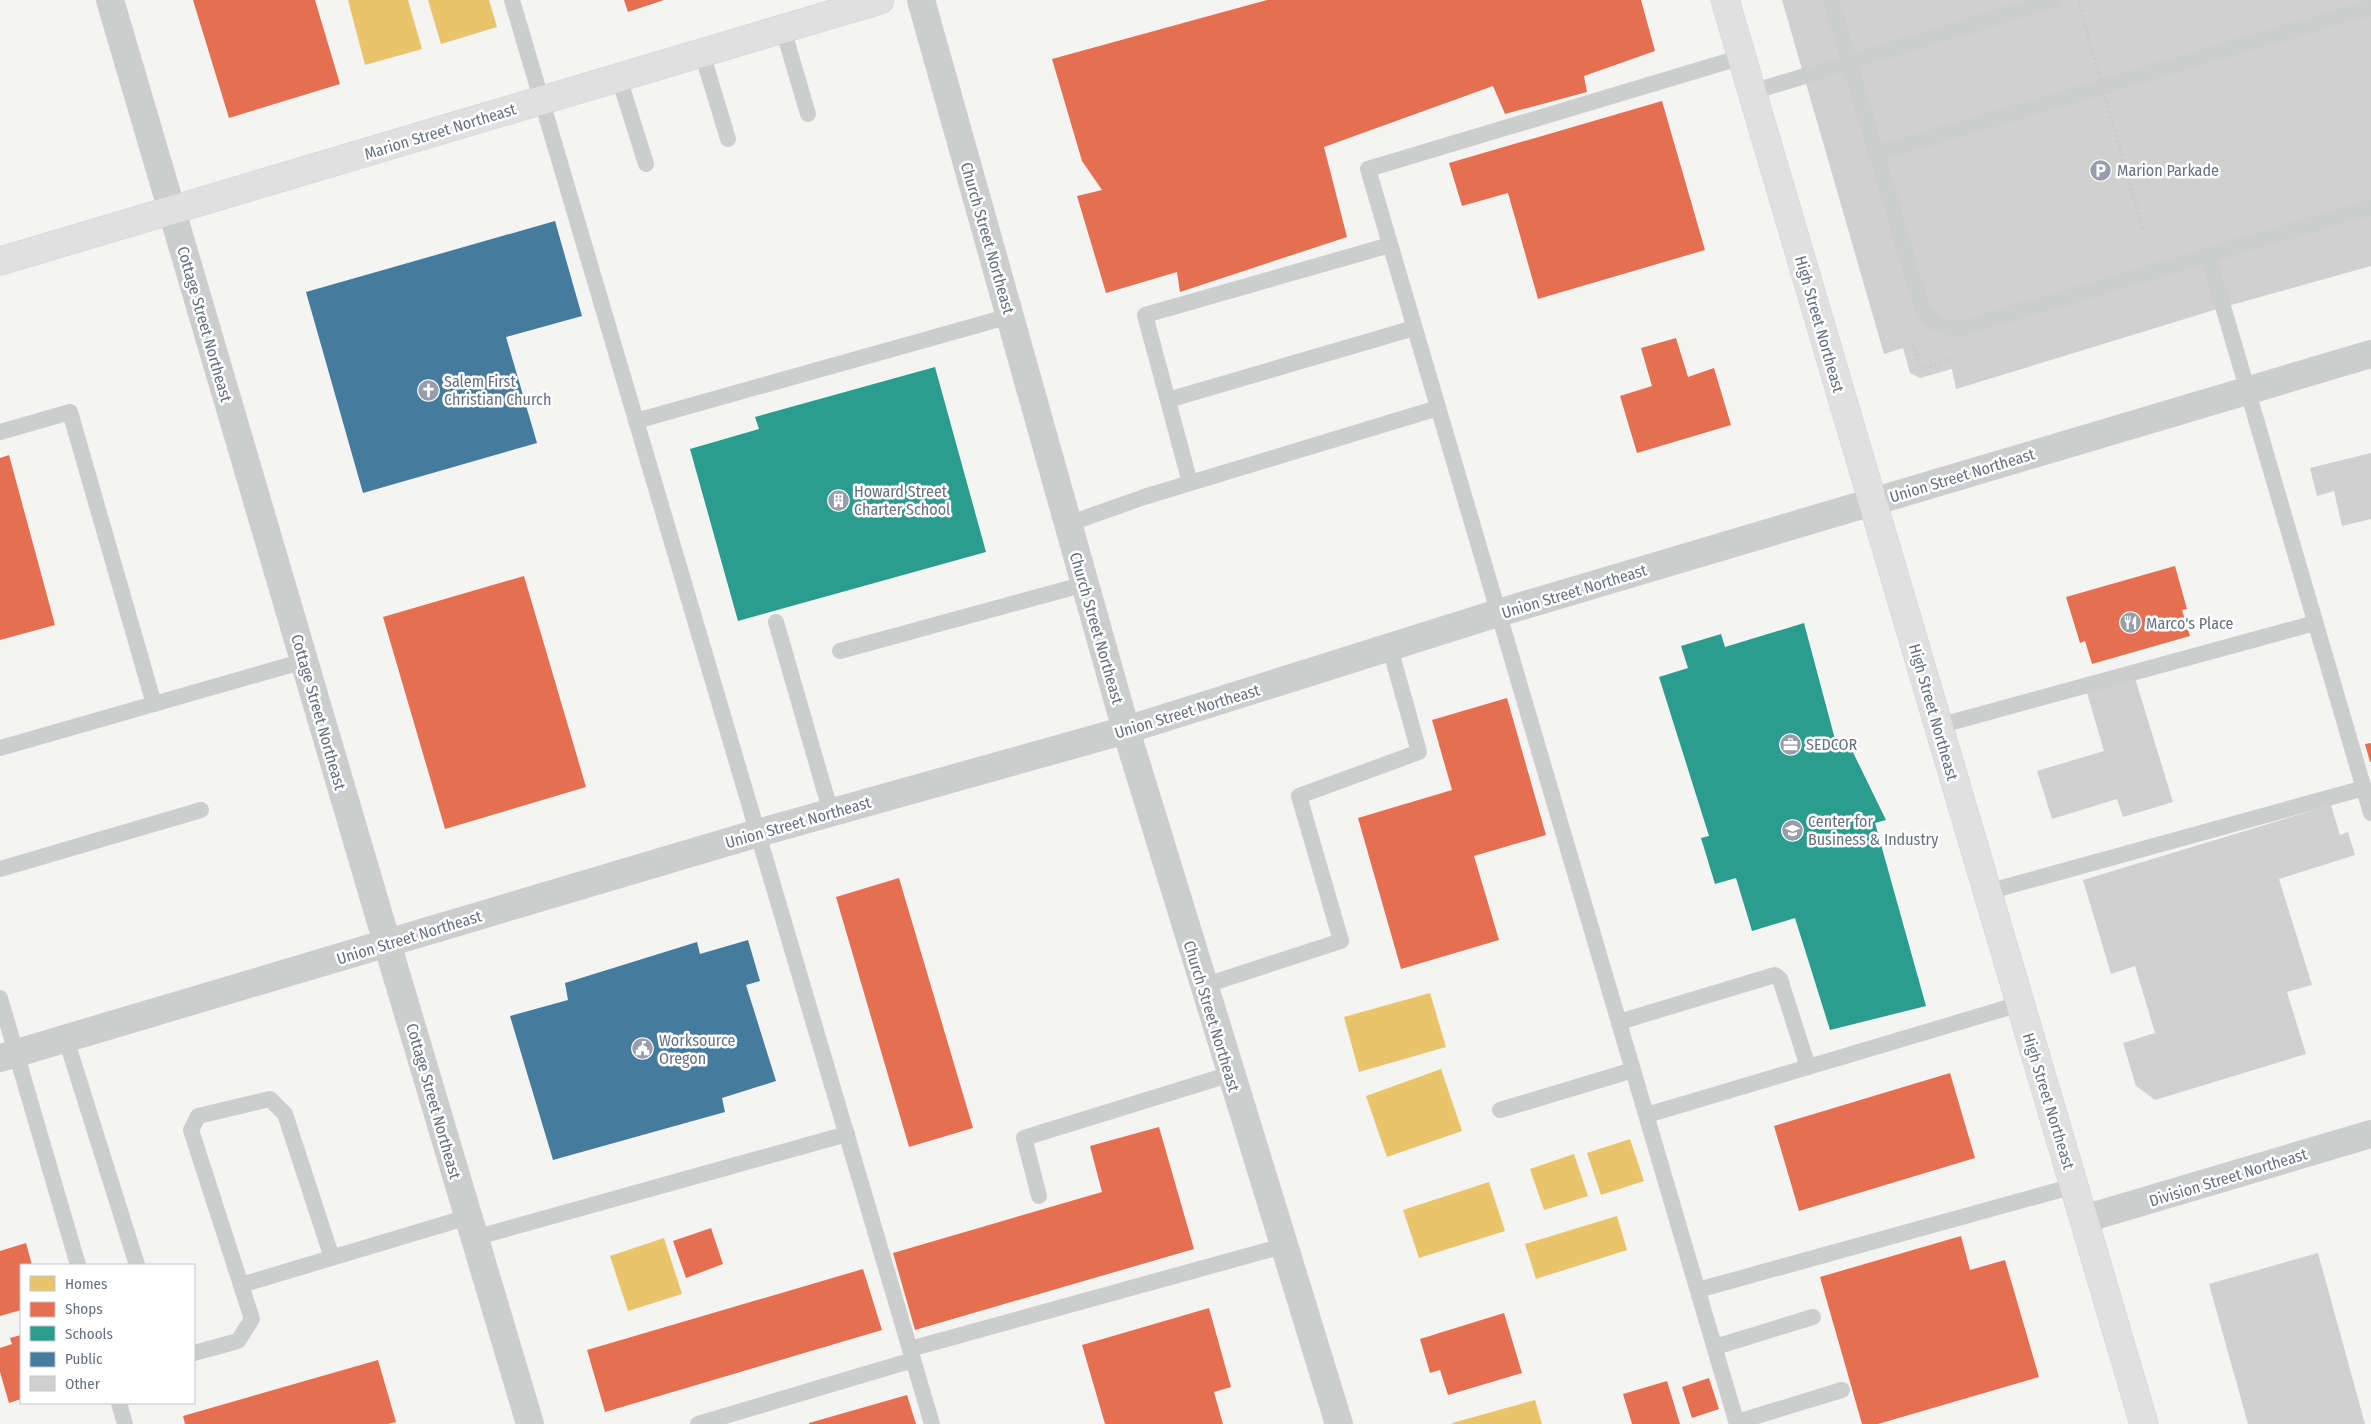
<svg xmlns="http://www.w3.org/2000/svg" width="2371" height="1424" font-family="'Fira Sans Condensed',sans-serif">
<rect width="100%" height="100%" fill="#f4f4f2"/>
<g fill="#e9c46a">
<path d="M348 0H408L422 49 365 65Z"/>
<path d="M428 0H489L497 27 441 44Z"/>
<path d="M1430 993 1446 1047 1359 1072 1344 1017Z"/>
<path d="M1441 1069 1462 1131 1387 1157 1366 1096Z"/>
<path d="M1630 1139 1644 1181 1601 1195 1587 1153Z"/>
<path d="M1574 1154 1588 1196 1544 1210 1530 1169Z"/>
<path d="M1489 1182 1505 1231 1419 1258 1403 1210Z"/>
<path d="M1617 1216 1627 1250 1536 1279 1525 1244Z"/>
<path d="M664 1238 682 1294 628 1311 610 1256Z"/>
<path d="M1535 1400 1542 1424H1453L1452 1423Z"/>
</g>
<g fill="#e76f51">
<path d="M193 0H315L340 84 229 118Z"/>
<path d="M624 0H664L628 12Z"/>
<path d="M1267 0H1641L1655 51 1584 76 1587 92 1505 114 1493 86 1324 147 1347 237 1180 292 1177 272 1106 293 1077 196 1102 190 1082 161 1052 59Z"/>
<path d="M1662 101 1705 250 1538 299 1508 193 1462 206 1449 163Z"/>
<path d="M1676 338 1688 377 1714 368 1731 425 1637 453 1620 396 1652 386 1641 348Z"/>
<path d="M9 455 55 625 0 640V458Z"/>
<path d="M2175 566 2187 609 2182 610 2190 636 2092 664 2085 641 2080 643 2066 597Z"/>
<path d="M524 576 586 787 445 829 383 617Z"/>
<path d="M1507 698 1546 835 1474 856 1499 940 1401 969 1358 818 1452 790 1432 720Z"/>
<path d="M2371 743V762H2370L2365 744Z"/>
<path d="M899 878 973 1128 909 1147 836 897Z"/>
<path d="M1950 1073 1975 1158 1799 1211 1774 1126Z"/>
<path d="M1159 1127 1194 1249 915 1330 893 1253 1102 1192 1090 1146Z"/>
<path d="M711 1228 723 1264 686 1278 673 1241Z"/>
<path d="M1961 1236 1970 1270 2005 1260 2039 1377 1878 1424H1862L1820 1277Z"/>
<path d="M26 1243 32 1265H21V1310L0 1316V1251Z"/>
<path d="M863 1269 882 1330 605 1412 587 1350Z"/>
<path d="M1209 1308 1231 1387 1214 1392 1223 1424H1105L1082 1345Z"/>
<path d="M1504 1313 1522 1373 1448 1395 1440 1370 1430 1373 1420 1339Z"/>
<path d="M21 1335V1399L9 1403 0 1372V1348L12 1344 10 1338Z"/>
<path d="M378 1360 396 1422 388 1424H185L183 1416Z"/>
<path d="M1709 1378 1719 1409 1692 1418 1682 1387Z"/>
<path d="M1667 1381 1680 1424H1632L1623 1394Z"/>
<path d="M907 1395 916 1424H809V1423Z"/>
</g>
<g fill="#2a9d8f">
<path d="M935 367 986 552 738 621 690 449 759 429 755 417Z"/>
<path d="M1804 623 1836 743 1846 738 1886 820 1875 823 1926 1006 1830 1030 1795 918 1752 931 1736 878 1715 884 1701 838 1709 836 1659 677 1688 668 1681 646 1721 634 1725 647Z"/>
</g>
<g fill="#457b9d">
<path d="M555 221 582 316 506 337 537 443 363 493 306 292Z"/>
<path d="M748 940 760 981 746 985 776 1081 722 1098 725 1112 553 1160 510 1016 568 1000 565 983 697 942 700 954Z"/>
</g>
<g fill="#d0d0d0">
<path d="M1782 0H2371V266L2224 307 1956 389 1952 369 1920 378 1910 373 1903 348 1884 354Z"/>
<path d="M2371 453V519L2342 526 2334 491 2317 496 2310 468Z"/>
<path d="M2135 678 2173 802 2123 817 2117 799 2052 819 2037 771 2104 751 2087 693Z"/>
<path d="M2331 805 2340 835 2348 832 2355 855 2279 879 2312 985 2287 992 2306 1054 2155 1100 2136 1086 2123 1043 2155 1033 2135 966 2111 974 2083 880Z"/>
<path d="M2318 1253 2365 1424H2248L2209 1284Z"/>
</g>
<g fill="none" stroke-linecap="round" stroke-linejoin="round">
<defs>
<path id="secondary" d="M1725 0 2144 1424"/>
<path id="primary" d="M0 261 880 0"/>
</defs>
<use href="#secondary" stroke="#d1d2d2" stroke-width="29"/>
<use href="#primary" stroke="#d1d2d2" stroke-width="29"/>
<path stroke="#cacaca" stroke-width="3" stroke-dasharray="2.5 2.5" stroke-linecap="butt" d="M1913 344 1921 369 1952 359"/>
<g stroke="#cccdcd" stroke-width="16">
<path d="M512 0 932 1424"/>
<path d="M1831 0 1922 308C1935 327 1941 328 1963 328L2371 207"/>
<path d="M783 29 808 114"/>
<path d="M702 53 728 139"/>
<path d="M619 78 646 164"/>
<path d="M1752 92 2053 0"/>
<path d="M1876 154 2371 7"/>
<path d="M2208 255 2371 813"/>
<path d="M1168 400 1414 328"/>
<path d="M636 421 1010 316"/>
<path d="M0 432 70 412 154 704"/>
<path d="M1190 483 1145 315 1390 245"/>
<path d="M1068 524 1144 497 1438 408"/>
<path d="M776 622 831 813"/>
<path d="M840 651 1085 584"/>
<path d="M1938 726 2315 623"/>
<path d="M0 748 304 661"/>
<path d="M0 869 201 810"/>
<path d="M1987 892 2364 788"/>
<path d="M1203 986 1341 941 1299 796 1419 752 1390 648"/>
<path d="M0 998 78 1265"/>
<path d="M1619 1022 1775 975 1780 979 1808 1067"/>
<path d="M66 1039 137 1265"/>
<path d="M1500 1110 1633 1070"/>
<path d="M1647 1115 2020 1004"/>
<path d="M1039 1196 1024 1138 1231 1074"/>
<path d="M474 1238 847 1134"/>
<path d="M241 1285 191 1130 198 1116 270 1099 285 1114 332 1258"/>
<path d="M1698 1290 2074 1186"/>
<path d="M1715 1347 1813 1317"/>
<path d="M910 1349 1283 1246"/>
<path d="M194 1353 238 1341 252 1319 241 1285 468 1217"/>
<path d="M119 1403 125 1424"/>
<path d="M1737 1422 1842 1390"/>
<path d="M698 1424 913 1360"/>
<path d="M1737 1424 1368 169 1742 57"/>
</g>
<g stroke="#cccdcd" stroke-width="28">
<path d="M387 943 530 1424"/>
<path d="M2084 1219 2371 1134"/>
</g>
<g stroke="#cccdcd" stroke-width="28">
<path d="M110 0 387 943"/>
<path d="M921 0 1126 730 1339 1424"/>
<path d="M0 1058 758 833 1126 730 1498 613 2371 354"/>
</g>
<use href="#secondary" stroke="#e0e0e1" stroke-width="28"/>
<use href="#primary" stroke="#e0e0e1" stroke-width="28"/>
<path stroke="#cacaca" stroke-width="3" stroke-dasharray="2.5 2.5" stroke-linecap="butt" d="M2078 0 2143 231"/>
</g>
<defs>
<symbol id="parking-disc" viewBox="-11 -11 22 22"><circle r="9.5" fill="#979ea9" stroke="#fff"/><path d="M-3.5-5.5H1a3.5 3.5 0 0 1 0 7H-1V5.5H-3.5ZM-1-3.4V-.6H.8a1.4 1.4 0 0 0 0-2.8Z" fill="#fff"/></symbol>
<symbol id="church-disc" viewBox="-11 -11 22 22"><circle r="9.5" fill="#979ea9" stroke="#fff"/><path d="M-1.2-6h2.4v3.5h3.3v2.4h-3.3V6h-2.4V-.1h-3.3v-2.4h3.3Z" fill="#fff"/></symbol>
<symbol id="building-disc" viewBox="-11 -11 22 22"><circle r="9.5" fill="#979ea9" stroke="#fff"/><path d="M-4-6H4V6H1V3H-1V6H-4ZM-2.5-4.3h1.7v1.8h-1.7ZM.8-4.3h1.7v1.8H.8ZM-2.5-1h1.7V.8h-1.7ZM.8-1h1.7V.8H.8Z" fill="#fff"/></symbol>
<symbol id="restaurant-disc" viewBox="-11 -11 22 22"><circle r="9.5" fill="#979ea9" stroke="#fff"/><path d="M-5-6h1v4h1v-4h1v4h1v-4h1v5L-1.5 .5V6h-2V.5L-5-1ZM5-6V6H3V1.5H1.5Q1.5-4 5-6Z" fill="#fff"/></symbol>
<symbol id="office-disc" viewBox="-11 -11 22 22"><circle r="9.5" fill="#979ea9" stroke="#fff"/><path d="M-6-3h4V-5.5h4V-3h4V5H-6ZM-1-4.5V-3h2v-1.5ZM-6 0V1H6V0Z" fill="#fff"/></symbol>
<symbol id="university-disc" viewBox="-11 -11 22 22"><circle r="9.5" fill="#979ea9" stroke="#fff"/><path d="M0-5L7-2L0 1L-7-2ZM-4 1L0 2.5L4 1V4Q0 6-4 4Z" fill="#fff"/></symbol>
<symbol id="civic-disc" viewBox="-11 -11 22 22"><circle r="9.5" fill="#979ea9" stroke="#fff"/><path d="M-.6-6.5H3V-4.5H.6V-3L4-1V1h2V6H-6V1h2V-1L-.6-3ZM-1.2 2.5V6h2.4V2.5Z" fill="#fff"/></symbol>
</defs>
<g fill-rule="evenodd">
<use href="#parking-disc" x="2088" y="158" width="25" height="25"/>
<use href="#church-disc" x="416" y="378" width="25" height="25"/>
<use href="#building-disc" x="826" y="488" width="25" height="25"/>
<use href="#restaurant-disc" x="2118" y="610" width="25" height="25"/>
<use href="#office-disc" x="1778" y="732" width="25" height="25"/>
<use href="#university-disc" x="1780" y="818" width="25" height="25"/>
<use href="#civic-disc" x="630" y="1036" width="25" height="25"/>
</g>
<g text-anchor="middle" stroke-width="5" stroke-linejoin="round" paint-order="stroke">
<g font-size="16" fill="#657082" stroke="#fff">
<text transform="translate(440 131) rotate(-17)" y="6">Marion Street Northeast</text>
<text transform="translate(988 238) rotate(74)" y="6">Church Street Northeast</text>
<text transform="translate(205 324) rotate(74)" y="6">Cottage Street Northeast</text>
<text transform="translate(1820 324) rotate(74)" y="6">High Street Northeast</text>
<text transform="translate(1962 475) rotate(-17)" y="6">Union Street Northeast</text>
<text transform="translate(1574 591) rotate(-17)" y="6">Union Street Northeast</text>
<text transform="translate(1097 628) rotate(74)" y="6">Church Street Northeast</text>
<text transform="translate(1187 711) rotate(-17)" y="6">Union Street Northeast</text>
<text transform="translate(319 712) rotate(74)" y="6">Cottage Street Northeast</text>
<text transform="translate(1934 712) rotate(74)" y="6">High Street Northeast</text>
<text transform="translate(798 822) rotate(-16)" y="6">Union Street Northeast</text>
<text transform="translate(409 937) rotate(-17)" y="6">Union Street Northeast</text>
<text transform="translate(1212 1016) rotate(73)" y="6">Church Street Northeast</text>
<text transform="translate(434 1101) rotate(74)" y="6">Cottage Street Northeast</text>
<text transform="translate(2049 1101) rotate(73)" y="6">High Street Northeast</text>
<text transform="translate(2228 1177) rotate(-17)" y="6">Division Street Northeast</text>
</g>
<g font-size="16" fill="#657082" stroke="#fff" text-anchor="start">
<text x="2117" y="176">Marion Parkade</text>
<text x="444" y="387">Salem First<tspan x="444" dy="18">Christian Church</tspan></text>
<text x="854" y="497">Howard Street<tspan x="854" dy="18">Charter School</tspan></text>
<text x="2146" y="629">Marco's Place</text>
<text x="1806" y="750">SEDCOR</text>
<text x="1808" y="827">Center for<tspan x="1808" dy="18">Business &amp; Industry</tspan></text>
<text x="659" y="1046">Worksource<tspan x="659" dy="18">Oregon</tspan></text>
</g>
</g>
<rect x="20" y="1264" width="175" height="140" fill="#ffffff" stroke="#c1c6cd"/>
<rect x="30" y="1276" width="25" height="15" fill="#e9c46a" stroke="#c1c6cd"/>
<text x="65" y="1289" font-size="15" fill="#657082">Homes</text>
<rect x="30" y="1302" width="25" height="15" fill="#e76f51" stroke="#c1c6cd"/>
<text x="65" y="1314" font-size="15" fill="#657082">Shops</text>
<rect x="30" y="1326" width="25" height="15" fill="#2a9d8f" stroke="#c1c6cd"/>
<text x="65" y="1339" font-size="15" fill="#657082">Schools</text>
<rect x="30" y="1352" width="25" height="15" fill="#457b9d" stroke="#c1c6cd"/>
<text x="65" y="1364" font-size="15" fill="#657082">Public</text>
<rect x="30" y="1376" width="25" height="15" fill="#d0d0d0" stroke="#c1c6cd"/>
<text x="65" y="1389" font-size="15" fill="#657082">Other</text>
</svg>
